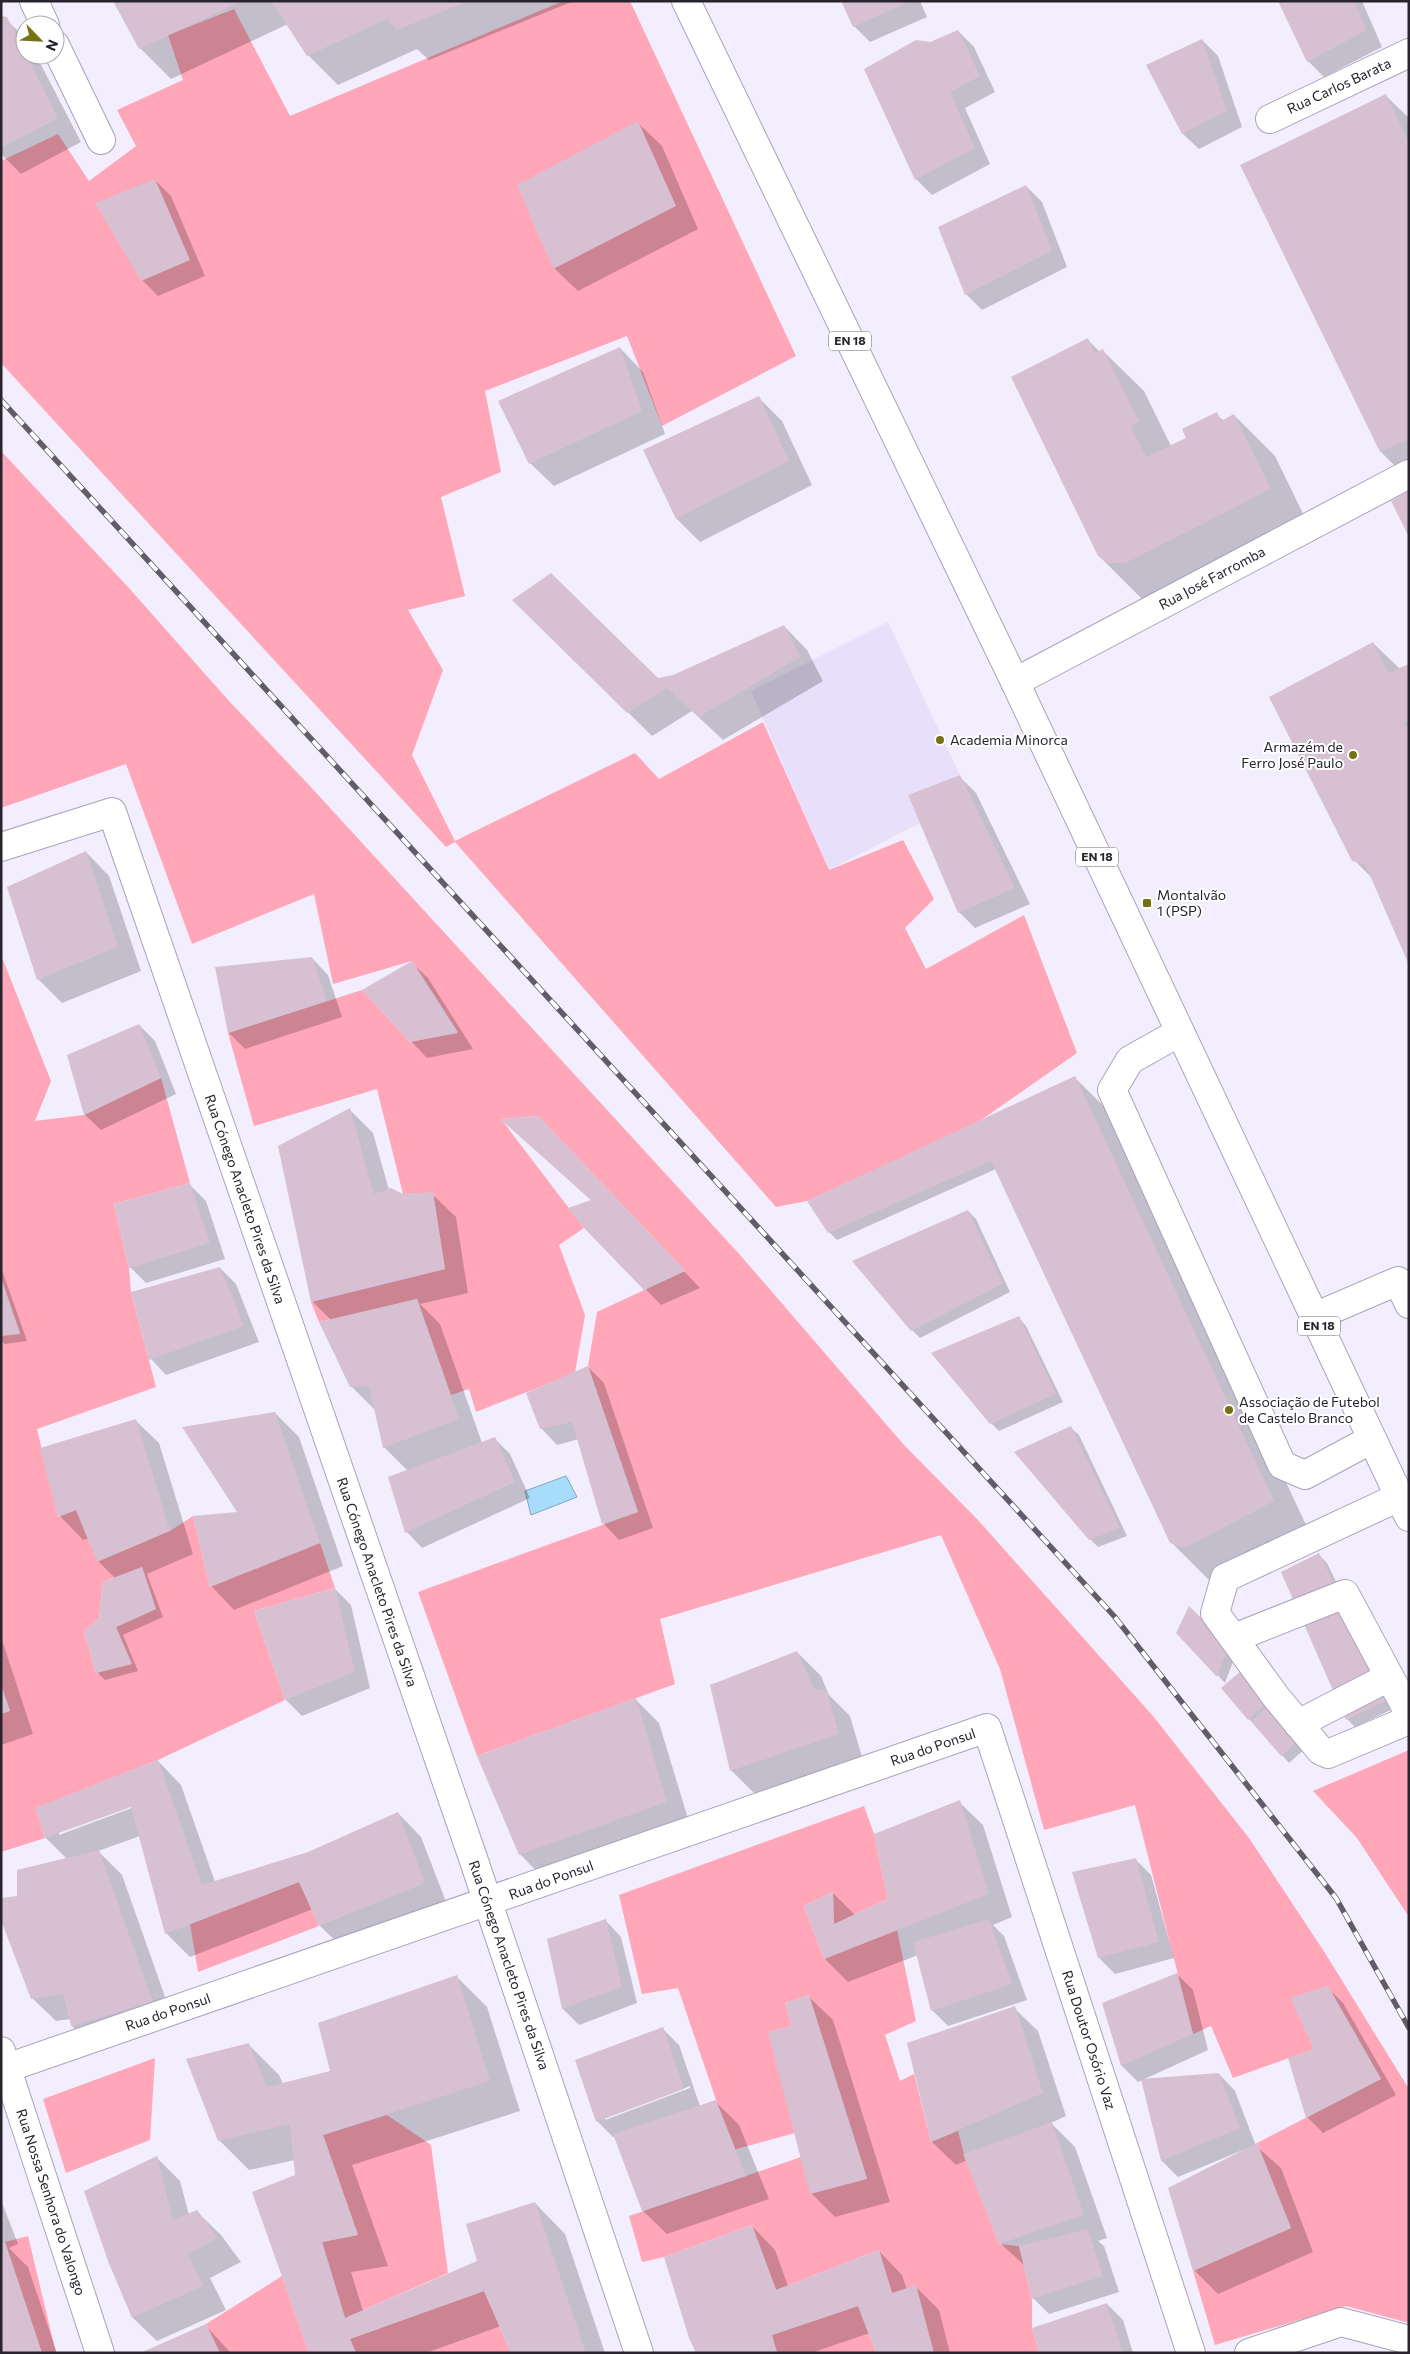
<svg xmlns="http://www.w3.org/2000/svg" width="1410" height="2354" font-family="Commissioner,sans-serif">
<rect width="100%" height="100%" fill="#f3eefe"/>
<path fill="#e8e0fa" d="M888 622 960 775 908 795 920 823 829 870 751 691Z"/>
<g fill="#ffa6b8" fill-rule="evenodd">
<path d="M563 1H630L796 356 662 426 627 336 485 391 501 472 441 497 465 596 408 610 443 670 412 755 455 841 635 753 659 779 763 722 829 870 903 840 934 899 905 928 926 969 1024 915 1077 1053 974 1125 807 1201 776 1207 455 842 446 847 1 363V161L58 134 89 181 136 146 117 110 183 80 168 35 234 9 290 116Z"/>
<path d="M1 451 128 587 229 701 309 785 741 1256 904 1445 977 1519 1153 1716 1249 1838 1325 1953 1409 2089V2323L1346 2306 1215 2345 1193 2271 1291 2228 1257 2143 1381 2079 1328 1986 1291 1998 1314 2049 1233 2078 1211 2026 1193 2034 1135 1805 1044 1830 1000 1669 941 1535 660 1619 675 1684 477 1756 418 1592 638 1512 588 1366 597 1312 685 1271 538 1116 501 1119 584 1228 559 1245 585 1315 575 1373 476 1412 469 1389 451 1395 417 1299 319 1322 311 1302 445 1269 433 1193 403 1194 377 1089 254 1126 228 1033 362 990 410 1042 458 1032 412 961 333 984 314 894 192 944 126 764 1 808Z"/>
<path d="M1 955 51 1081 35 1121 84 1115 161 1078 190 1183 114 1204 129 1268 131 1292 156 1387 37 1429 58 1517 76 1510 170 1531 193 1516 210 1587 320 1543 335 1588 254 1611 285 1700 158 1760 36 1808 45 1838 1 1852V1714L10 1711 1 1684V1336L20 1333 1 1279ZM142 1567 156 1609 116 1627 131 1664 96 1673 84 1632 99 1618 103 1582Z"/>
<path d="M1409 1750V1917L1357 1838 1313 1791Z"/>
<path d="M864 1806 874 1834 888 1899 834 1924 833 1892 804 1906 824 1959 897 1930 916 2021 885 2035 900 2081 914 2074 931 2142 958 2131 964 2154 999 2244 1019 2246 1032 2299V2328L1039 2353H934L892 2293 879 2250 776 2290 752 2225 664 2257 642 2262 629 2216 801 2157 867 2178 809 1995 785 2003 792 2026 769 2032 795 2133 733 2150 678 1988 642 1994 619 1895Z"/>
<path d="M299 1882 319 1926 198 1972 190 1924Z"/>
<path d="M155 2058 150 2140 66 2173 43 2099Z"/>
<path d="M387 2115 431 2145 448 2273 345 2318 322 2242 358 2235 323 2135Z"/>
<path d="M28 2236 56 2353H42L5 2242Z"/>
<path d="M282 2276 309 2353H220L206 2324Z"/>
<path d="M484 2291 511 2353H356L350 2339Z"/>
<path d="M858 2306 876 2353H777L772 2335Z"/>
</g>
<path fill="#a7ddfb" stroke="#81a6bd" d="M566 1476 577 1497 531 1515 525 1491Z"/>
<g fill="#0003" fill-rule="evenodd">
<path d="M114 1H574L429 60 417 49 338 85 308 55 288 24 171 79 140 48Z"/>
<path d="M843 1H920L927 17 870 42 854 26Z"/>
<path d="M1279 1H1362L1382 47 1324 77 1308 61Z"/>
<path d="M1 18 6 19 25 38V55H36L81 142 21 174 1 154Z"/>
<path d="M958 31 974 47 995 92 965 108 990 164 932 195 916 179 930 44Z"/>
<path d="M1202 40 1218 56 1242 127 1199 149 1183 134Z"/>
<path d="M1386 96 1409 118V480L1381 452Z"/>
<path d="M638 123 662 146 698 229 578 291 554 268Z"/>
<path d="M155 180 171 196 205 276 158 296 142 280Z"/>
<path d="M1026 186 1042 202 1067 267 982 310 966 294Z"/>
<path d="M1088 340 1100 352 1103 351 1144 391 1171 446 1188 438 1216 414 1224 421 1234 415 1275 456 1311 530 1151 604 1140 597 1099 556Z"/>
<path d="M620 348 643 372 665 434 554 486 530 463Z"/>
<path d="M758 397 782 421 812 485 700 542 677 519 645 451Z"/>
<path d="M514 600 657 679 673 677 784 626 807 650 823 681 723 740 692 711 652 736Z"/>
<path d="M1373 643 1400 669 1409 666V961L1373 879 1354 860Z"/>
<path d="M960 777 976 793 1030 904 975 928 959 912Z"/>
<path d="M86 852 109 876 141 971 62 1003 38 979Z"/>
<path d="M312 958 328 975 342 1017 245 1049 229 1033Z"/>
<path d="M412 963 428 978 473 1049 427 1058 411 1041Z"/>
<path d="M139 1025 155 1041 176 1094 101 1130 85 1115Z"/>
<path d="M1075 1078 1116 1118 1314 1542 1212 1583 1171 1542 996 1169 837 1240 829 1232Z"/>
<path d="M349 1109 373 1133 389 1190 403 1195 432 1194 456 1217 468 1293 420 1304 440 1324 482 1443 494 1438 510 1454 530 1498 422 1548 407 1532 408 1471 384 1447 375 1410 351 1386 331 1320 312 1301Z"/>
<path d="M503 1120 554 1134 700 1288 661 1305 585 1227 592 1201Z"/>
<path d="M190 1185 206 1201 225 1259 146 1283 130 1267Z"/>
<path d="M968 1211 976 1219 1010 1292 920 1338 912 1330Z"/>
<path d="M1 1267 27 1341 5 1344 1 1341Z"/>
<path d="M220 1268 236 1284 259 1342 166 1375 151 1359Z"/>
<path d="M1019 1318 1026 1326 1063 1402 999 1431 991 1423Z"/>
<path d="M588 1367 604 1383 653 1528 619 1540 604 1524 579 1439 557 1445 541 1428Z"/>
<path d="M275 1413 299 1437 343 1566 234 1610 211 1586Z"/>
<path d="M135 1420 159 1443 193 1554 147 1574 163 1617 123 1635 138 1671 105 1680 97 1672 101 1618 115 1578 98 1561 89 1538 83 1540 60 1516 42 1449Z"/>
<path d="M1071 1428 1079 1435 1127 1536 1098 1547 1090 1539Z"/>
<path d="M1319 1555 1327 1563 1397 1707 1355 1727 1347 1719Z"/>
<path d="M335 1589 351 1605 370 1688 302 1716 286 1700 256 1612Z"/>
<path d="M1178 1633 1236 1654 1225 1683Z"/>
<path d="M1 1637 33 1734 1 1745Z"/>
<path d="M797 1652 821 1676 829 1695 850 1716 862 1757 755 1794 731 1770Z"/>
<path d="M1249 1680 1309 1745 1289 1763 1249 1719Z"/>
<path d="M635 1699 659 1723 690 1825 543 1878 520 1854Z"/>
<path d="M158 1761 181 1785 215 1882 309 1853 398 1813 421 1837 448 1907 344 1949 320 1926 313 1909 190 1957 166 1933 140 1836 98 1851 122 1875 175 2025 96 2049 72 2026 71 2019 56 2021 32 1998 19 1897 67 1859 46 1838 37 1809ZM137 1804V1806L59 1835V1832Z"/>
<path d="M959 1802 983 1825 1012 1917 993 1925 1004 1936 1027 2000 948 2026 932 2010 918 1955 848 1982 825 1959 833 1893 855 1915 890 1900Z"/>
<path d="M1135 1859 1151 1875 1174 1958 1115 1974 1099 1958Z"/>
<path d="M606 1921 621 1937 637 2003 579 2025 563 2009 548 1940Z"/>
<path d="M1177 1974 1193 1990 1208 2050 1138 2082 1122 2066 1104 2003Z"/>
<path d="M457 1977 487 2007 520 2111 352 2165 388 2266 351 2272 363 2311 479 2262 535 2203 565 2234 605 2353H512L501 2326 426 2353H310L295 2160 249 2170 219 2140 248 2044 279 2075 283 2084 332 2072Z"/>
<path d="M1327 1987 1343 2003 1396 2095 1323 2133 1307 2117 1316 2050Z"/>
<path d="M809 1997 833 2020 890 2202 835 2217 811 2193Z"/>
<path d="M1014 2008 1038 2031 1066 2116 1051 2123 1075 2147 1107 2238 1098 2241 1104 2246 1119 2292 1049 2314 1033 2298 1025 2266 1000 2243 967 2160 956 2165 932 2142 908 2043Z"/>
<path d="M663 2029 679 2045 700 2106 715 2101 739 2125 769 2199 667 2234 643 2211 616 2136 613 2137 597 2121ZM690 2086V2088L605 2120V2117Z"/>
<path d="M1219 2074 1235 2091 1256 2146 1281 2168 1313 2252 1218 2294 1194 2270 1244 2151 1243 2150 1178 2177 1162 2161 1143 2080Z"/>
<path d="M156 2157 180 2181 189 2215 197 2212 221 2235 241 2262 210 2278 226 2310 157 2341 133 2318 109 2260Z"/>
<path d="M1 2200 18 2244 9 2248 28 2267 57 2353H1Z"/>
<path d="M752 2226 775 2250 788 2286 879 2251 902 2275 907 2290 916 2287 939 2310 950 2353H877L870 2333 811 2353H697Z"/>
<path d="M1107 2304 1123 2320 1133 2353H1041Z"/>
<path d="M205 2325 231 2353H143Z"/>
</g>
<g fill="#d7c0d2">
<path d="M113 1H243L139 49Z"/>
<path d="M271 1H469L397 30 387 19 307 56Z"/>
<path d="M841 1H911L853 27Z"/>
<path d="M1278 1H1354L1367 30 1307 62Z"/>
<path d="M1 16 7 17 58 118 1 148Z"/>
<path d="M958 30 980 76 950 92 975 148 915 180 864 69 916 40 930 42Z"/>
<path d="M1202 39 1227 111 1182 134 1146 65Z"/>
<path d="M1386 94 1409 143V439L1380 452 1240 165Z"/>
<path d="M638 121 676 206 553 269 517 185Z"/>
<path d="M155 179 190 260 141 281 95 203Z"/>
<path d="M1026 185 1052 251 965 295 938 227Z"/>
<path d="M1088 338 1095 353 1103 349 1139 421 1131 426 1146 457 1186 438 1182 429 1217 412 1221 421 1234 414 1271 489 1126 563H1109L1098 556 1011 377Z"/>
<path d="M620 347 642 411 529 464 498 401Z"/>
<path d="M759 396 789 461 676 519 643 450Z"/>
<path d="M1409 491V537L1391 501Z"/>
<path d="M551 573 658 678 673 675 784 625 800 657 699 717 667 688 627 713 512 600Z"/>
<path d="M1373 642 1388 673 1409 664V720L1404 722 1409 732V965L1365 864 1352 861 1269 697Z"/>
<path d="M960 775 1015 888 958 913 908 795Z"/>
<path d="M86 851 118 947 37 980 7 887Z"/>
<path d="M312 957 327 1001 228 1033 215 967Z"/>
<path d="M412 961 458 1033 410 1042 362 990Z"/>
<path d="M139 1024 161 1078 84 1115 67 1055Z"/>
<path d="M1075 1076 1274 1501 1185 1548 1170 1543 991 1161 828 1233 807 1201Z"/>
<path d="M350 1108 374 1194 391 1188 403 1194 433 1192 445 1269 311 1302 278 1146Z"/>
<path d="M538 1116 685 1271 644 1290 584 1228 568 1208 591 1200 500 1119Z"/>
<path d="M190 1183 210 1243 129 1268 114 1204Z"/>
<path d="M968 1210 1003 1284 911 1331 852 1261Z"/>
<path d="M220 1267 244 1326 149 1360 131 1292Z"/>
<path d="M1 1280H2L20 1334 1 1336Z"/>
<path d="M417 1299 459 1419 383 1448 369 1386 350 1387 319 1322Z"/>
<path d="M1019 1316 1056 1394 990 1424 931 1353Z"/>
<path d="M588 1366 638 1512 602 1524 572 1422 540 1429 526 1393Z"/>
<path d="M275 1412 320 1543 210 1587 193 1516 237 1512 182 1427Z"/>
<path d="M136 1419 170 1531 97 1562 76 1510 58 1517 40 1448Z"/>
<path d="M1071 1426 1120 1528 1089 1540 1014 1452Z"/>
<path d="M495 1437 515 1482 405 1533 388 1477Z"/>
<path d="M1319 1553 1390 1699 1346 1720 1281 1572Z"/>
<path d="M142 1567 156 1609 116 1627 132 1664 96 1673 84 1632 99 1618 103 1582Z"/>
<path d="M335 1588 355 1672 285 1700 254 1611Z"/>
<path d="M1189 1606 1229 1646 1217 1677 1176 1633Z"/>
<path d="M797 1651 814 1689 827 1691 839 1734 730 1771 710 1685Z"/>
<path d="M1242 1670 1269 1701 1248 1720 1221 1688Z"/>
<path d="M1 1685 10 1711 1 1714Z"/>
<path d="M636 1698 667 1802 519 1855 477 1756Z"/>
<path d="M1271 1704 1303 1737 1281 1756 1251 1721Z"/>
<path d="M158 1760 202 1885 308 1852 398 1812 425 1883 319 1926 299 1882 165 1934 131 1807 45 1838 35 1808Z"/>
<path d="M960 1800 989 1894 824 1959 804 1906 833 1892 834 1924 888 1899 874 1834Z"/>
<path d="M99 1850 153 2002 71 2026 63 1994 31 1999 1 1920V1898L17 1896V1870Z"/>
<path d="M1136 1858 1159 1942 1098 1958 1072 1872Z"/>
<path d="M606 1919 622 1987 562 2009 547 1939Z"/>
<path d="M989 1919 1012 1984 931 2011 913 1942Z"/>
<path d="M1177 1973 1193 2034 1121 2066 1102 2003Z"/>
<path d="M457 1975 490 2081 323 2135 358 2235 322 2242 345 2318 477 2261 466 2224 535 2202 586 2353H511L484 2291 350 2339 356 2353H309L252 2192 295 2175 290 2124 218 2141 186 2059 249 2043 267 2087 330 2071 318 2023Z"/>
<path d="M1328 1986 1381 2079 1306 2118 1288 2058 1314 2049 1290 1998Z"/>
<path d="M809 1995 867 2179 810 2194 768 2032 792 2026 785 2003Z"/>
<path d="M1015 2006 1043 2093 931 2142 907 2043Z"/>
<path d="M663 2027 684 2089 596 2122 575 2060Z"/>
<path d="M1219 2073 1240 2128 1161 2161 1141 2079Z"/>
<path d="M716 2100 746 2176 642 2211 613 2134Z"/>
<path d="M1052 2122 1084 2215 999 2244 963 2154Z"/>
<path d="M1257 2143 1291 2228 1193 2271 1168 2188Z"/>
<path d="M157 2156 173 2220 197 2210 218 2238 188 2254 203 2286 132 2318 108 2261 84 2191Z"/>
<path d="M752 2225 776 2290 879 2250 892 2293 916 2285 934 2353H876L858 2306 772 2335 777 2353H696L689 2338 664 2257Z"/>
<path d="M1088 2229 1103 2276 1032 2299 1019 2246Z"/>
<path d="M5 2242 42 2353H1V2244Z"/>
<path d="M1107 2303 1123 2353H1039L1032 2328Z"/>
<path d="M206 2324 220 2353H140Z"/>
</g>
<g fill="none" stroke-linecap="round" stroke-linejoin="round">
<defs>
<g id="minor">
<path d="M34 1 45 25"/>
<path d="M55 45 101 140"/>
<path d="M1270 119 1409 53"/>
<path d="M1015 682 1409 474"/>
<path d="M1 847 112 812 473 1858 639 2353"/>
<path d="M1180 1032 1130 1060 1112 1090 1282 1465 1305 1475 1372 1439"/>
<path d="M1314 1317 1398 1281 1409 1304"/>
<path d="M1399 1497 1225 1578 1215 1613 1276 1697 1321 1751 1328 1754 1409 1720"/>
<path d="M1234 1638 1345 1594 1409 1713"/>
<path d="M1298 1724 1389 1677"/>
<path d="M1 2051 100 2353"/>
<path d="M1 2070 987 1728 1191 2353"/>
<path d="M1249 2353 1341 2322 1409 2340"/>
</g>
<path id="major" d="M686 1 1015 682 1409 1517"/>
</defs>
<use href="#minor" stroke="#aaa2ba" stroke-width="30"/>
<use href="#major" stroke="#aaa2ba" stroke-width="30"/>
<use href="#minor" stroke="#fff" stroke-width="28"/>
<use href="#major" stroke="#fff" stroke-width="28"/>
<defs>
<path id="rail" d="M1 400 1114 1616 1336 1898 1409 2028"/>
</defs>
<use href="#rail" stroke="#605d68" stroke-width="5.5"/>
<use href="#rail" stroke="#fff" stroke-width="4" stroke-dasharray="11" stroke-linecap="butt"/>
</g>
<g fill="#767112" stroke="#fff" stroke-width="2">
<circle cx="940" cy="740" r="5"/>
<circle cx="1353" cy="755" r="5"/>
<rect x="1142" y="898" width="10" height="10" rx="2.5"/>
<circle cx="1229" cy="1410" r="5"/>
</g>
<g text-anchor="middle" stroke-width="4" stroke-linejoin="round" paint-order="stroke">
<g fill="#fff" stroke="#68666c" stroke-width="1">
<rect x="829" y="331.5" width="42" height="19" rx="4"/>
<rect x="1076" y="847.5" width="42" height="19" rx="4"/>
<rect x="1298" y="1316.5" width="42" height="19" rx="4"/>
</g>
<g font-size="12" font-weight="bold" fill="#27242d">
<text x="850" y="345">EN 18</text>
<text x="1097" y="861">EN 18</text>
<text x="1319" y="1330">EN 18</text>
</g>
<g font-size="14" fill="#27242d" stroke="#fff">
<text transform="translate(1339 86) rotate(-25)" y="5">Rua Carlos Barata</text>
<text transform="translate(1212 578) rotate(-28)" y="5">Rua José Farromba</text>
<text transform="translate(245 1199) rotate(71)" y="5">Rua Cónego Anacleto Pires da Silva</text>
<text transform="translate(377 1582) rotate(71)" y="5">Rua Cónego Anacleto Pires da Silva</text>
<text transform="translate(933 1747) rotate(-19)" y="5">Rua do Ponsul</text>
<text transform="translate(551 1880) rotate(-20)" y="5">Rua do Ponsul</text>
<text transform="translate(509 1965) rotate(71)" y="5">Rua Cónego Anacleto Pires da Silva</text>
<text transform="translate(168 2012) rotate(-19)" y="5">Rua do Ponsul</text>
<text transform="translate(1089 2040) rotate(72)" y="5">Rua Doutor Osório Vaz</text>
<text transform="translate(51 2202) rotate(72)" y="5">Rua Nossa Senhora do Valongo</text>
</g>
<g font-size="14" fill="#27242d" stroke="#fff" text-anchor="start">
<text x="950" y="745">Academia Minorca</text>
<text x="1343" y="752" text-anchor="end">Armazém de<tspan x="1343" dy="16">Ferro José Paulo</tspan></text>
<text x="1157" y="900">Montalvão<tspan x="1157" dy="16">1 (PSP)</tspan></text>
<text x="1239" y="1407">Associação de Futebol<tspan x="1239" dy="16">de Castelo Branco</tspan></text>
</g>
</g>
<rect width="1410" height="2354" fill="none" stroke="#27242d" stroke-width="5"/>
<g transform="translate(40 40) rotate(114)"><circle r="24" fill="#ffffff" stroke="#a9a7ab"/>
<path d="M0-4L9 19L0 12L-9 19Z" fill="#767112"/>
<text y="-8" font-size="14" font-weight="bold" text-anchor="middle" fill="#27242d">N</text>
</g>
</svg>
